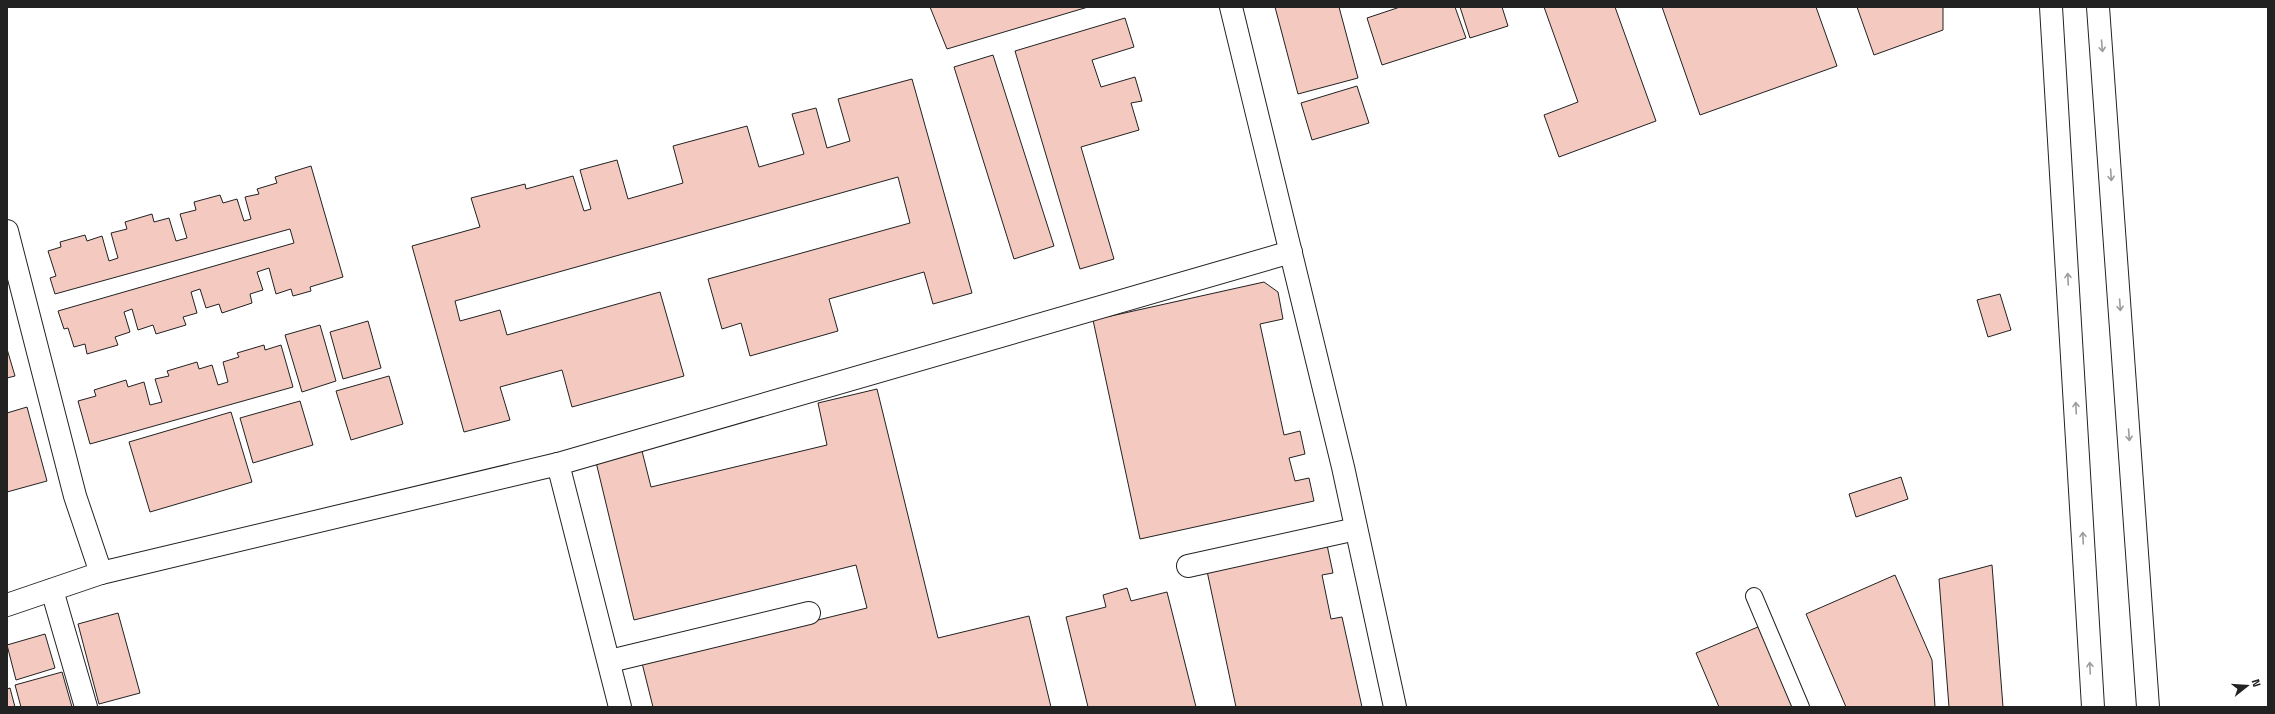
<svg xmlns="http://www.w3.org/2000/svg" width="2275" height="714" font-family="'Titillium Web',sans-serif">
<rect width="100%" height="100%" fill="#fff"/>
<g fill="#f3c9c0" stroke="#222">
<path d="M930 7H1088L947 49Z"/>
<path d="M1275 7H1339L1358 78 1298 94Z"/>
<path d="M1400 7H1455L1466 38 1382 65 1367 18Z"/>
<path d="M1460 7H1502L1508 26 1470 38Z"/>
<path d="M1544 7H1615L1656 121 1559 157 1544 115 1578 102Z"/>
<path d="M1662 7H1816L1837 66 1700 115Z"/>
<path d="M1857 7H1943V30L1874 55Z"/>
<path d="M1125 18 1134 47 1092 60 1101 87 1135 77 1142 101 1131 103 1139 130 1081 147 1114 259 1080 269 1015 51Z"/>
<path d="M993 55 1054 246 1014 259 954 67Z"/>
<path d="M912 79 972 293 933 304 924 272 829 299 838 331 750 356 741 323 722 329 708 279 910 223 898 177 455 301 460 321 500 310 507 335 660 292 684 376 572 407 562 370 500 387 510 420 464 432 412 246 480 227 471 198 525 184 526 189 573 176 584 211 591 209 580 170 617 160 628 199 683 183 673 146 747 126 759 167 804 154 792 114 816 108 827 148 850 141 838 99Z"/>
<path d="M1357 86 1369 123 1312 140 1301 103Z"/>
<path d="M311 166 343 277 310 287 311 291 293 296 291 289 276 294 269 268 257 272 263 290 250 294 252 303 222 313 219 304 206 308 200 289 191 292 197 313 183 317 186 325 156 334 153 325 138 330 132 309 124 312 130 332 115 337 118 345 87 354 85 344 74 347 68 328 64 329 58 311 294 243 290 229 55 294 50 278 56 276 48 251 61 247 60 242 85 235 87 241 102 236 109 261 118 258 111 233 127 229 125 222 152 214 154 222 169 218 176 241 187 238 180 214 196 210 194 202 220 195 223 203 237 199 244 221 251 219 245 197 259 194 257 189 277 183 275 177Z"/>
<path d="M1264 282 1278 292 1283 319 1260 324 1284 435 1300 431 1305 454 1289 458 1295 481 1309 478 1314 501 1140 539 1093 320Z"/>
<path d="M2000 294 2011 330 1988 337 1977 300Z"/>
<path d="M368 321 381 368 343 379 330 332Z"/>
<path d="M320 325 336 381 302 392 285 335Z"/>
<path d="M264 345 265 350 281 345 293 387 90 444 78 401 96 396 94 390 126 380 128 387 144 382 150 405 162 402 155 379 169 376 167 371 197 362 199 369 212 365 218 385 228 382 223 362 239 357 237 353Z"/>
<path d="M7 349 15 376 7 378Z"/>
<path d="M389 376 403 424 351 440 336 391Z"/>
<path d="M877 389 938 638 1029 616 1051 707H653L642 663 867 608 856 565 634 620 596 462 642 451 651 487 827 445 818 403Z"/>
<path d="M300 401 313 445 253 463 240 418Z"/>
<path d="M27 407 47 481 7 492V413Z"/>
<path d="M231 412 252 482 150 512 129 442Z"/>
<path d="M1901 477 1908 499 1856 517 1849 494Z"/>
<path d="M1327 545 1333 573 1322 575 1331 619 1342 617 1362 707H1236L1207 571Z"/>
<path d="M1992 565 2003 707H1949L1939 579Z"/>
<path d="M1895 575 1932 660 1935 707H1846L1806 614Z"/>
<path d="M1127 588 1131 601 1167 592 1196 707H1088L1066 617 1106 607 1103 595Z"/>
<path d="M118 613 140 693 99 704 78 624Z"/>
<path d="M1765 624 1800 707H1719L1696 653Z"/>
<path d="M45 634 55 668 16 680 7 645Z"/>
<path d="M62 672 72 707H21L15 685Z"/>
<path d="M10 688 15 707H7V689Z"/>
</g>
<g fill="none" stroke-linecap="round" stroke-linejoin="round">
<defs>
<path id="service" d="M1754 596 1801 707"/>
<g id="minor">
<path d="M1231 7 1343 467 1395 707"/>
<path d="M7 231 75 496 101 573 7 605"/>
<path d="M558 464 620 707"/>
<path d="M1188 566 1356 529"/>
<path d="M101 573 558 464 1291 252"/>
<path d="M52 590 86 707"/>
<path d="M610 661 809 613"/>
</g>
<g id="secondary">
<path d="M2051 7 2093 707"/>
<path d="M2098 7 2148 707"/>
</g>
</defs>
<use href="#service" stroke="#222" stroke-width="18"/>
<use href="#minor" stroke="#222" stroke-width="24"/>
<use href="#secondary" stroke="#222" stroke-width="24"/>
<use href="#service" stroke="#fff" stroke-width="16"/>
<use href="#minor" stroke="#fff" stroke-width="22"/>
<use href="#secondary" stroke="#fff" stroke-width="22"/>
</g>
<defs><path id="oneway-shaft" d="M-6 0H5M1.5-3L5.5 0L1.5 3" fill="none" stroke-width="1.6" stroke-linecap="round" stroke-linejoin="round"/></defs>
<g stroke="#9c9c9c">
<use href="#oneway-shaft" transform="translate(2102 46) rotate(85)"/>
<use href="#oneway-shaft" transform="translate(2111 175) rotate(86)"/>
<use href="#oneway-shaft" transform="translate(2068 279) rotate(-93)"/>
<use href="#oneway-shaft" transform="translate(2120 305) rotate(86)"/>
<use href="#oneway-shaft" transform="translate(2076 408) rotate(-93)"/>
<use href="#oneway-shaft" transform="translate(2129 435) rotate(86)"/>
<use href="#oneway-shaft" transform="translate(2083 538) rotate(-93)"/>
<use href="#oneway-shaft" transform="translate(2090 668) rotate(-93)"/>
</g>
<rect width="2275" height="714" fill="none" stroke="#222222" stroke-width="16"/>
<g transform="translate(2247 686) rotate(73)" stroke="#ffffff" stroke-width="3" paint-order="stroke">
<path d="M0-3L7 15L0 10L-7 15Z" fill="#222222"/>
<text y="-6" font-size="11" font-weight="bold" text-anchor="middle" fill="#222222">N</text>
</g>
</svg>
